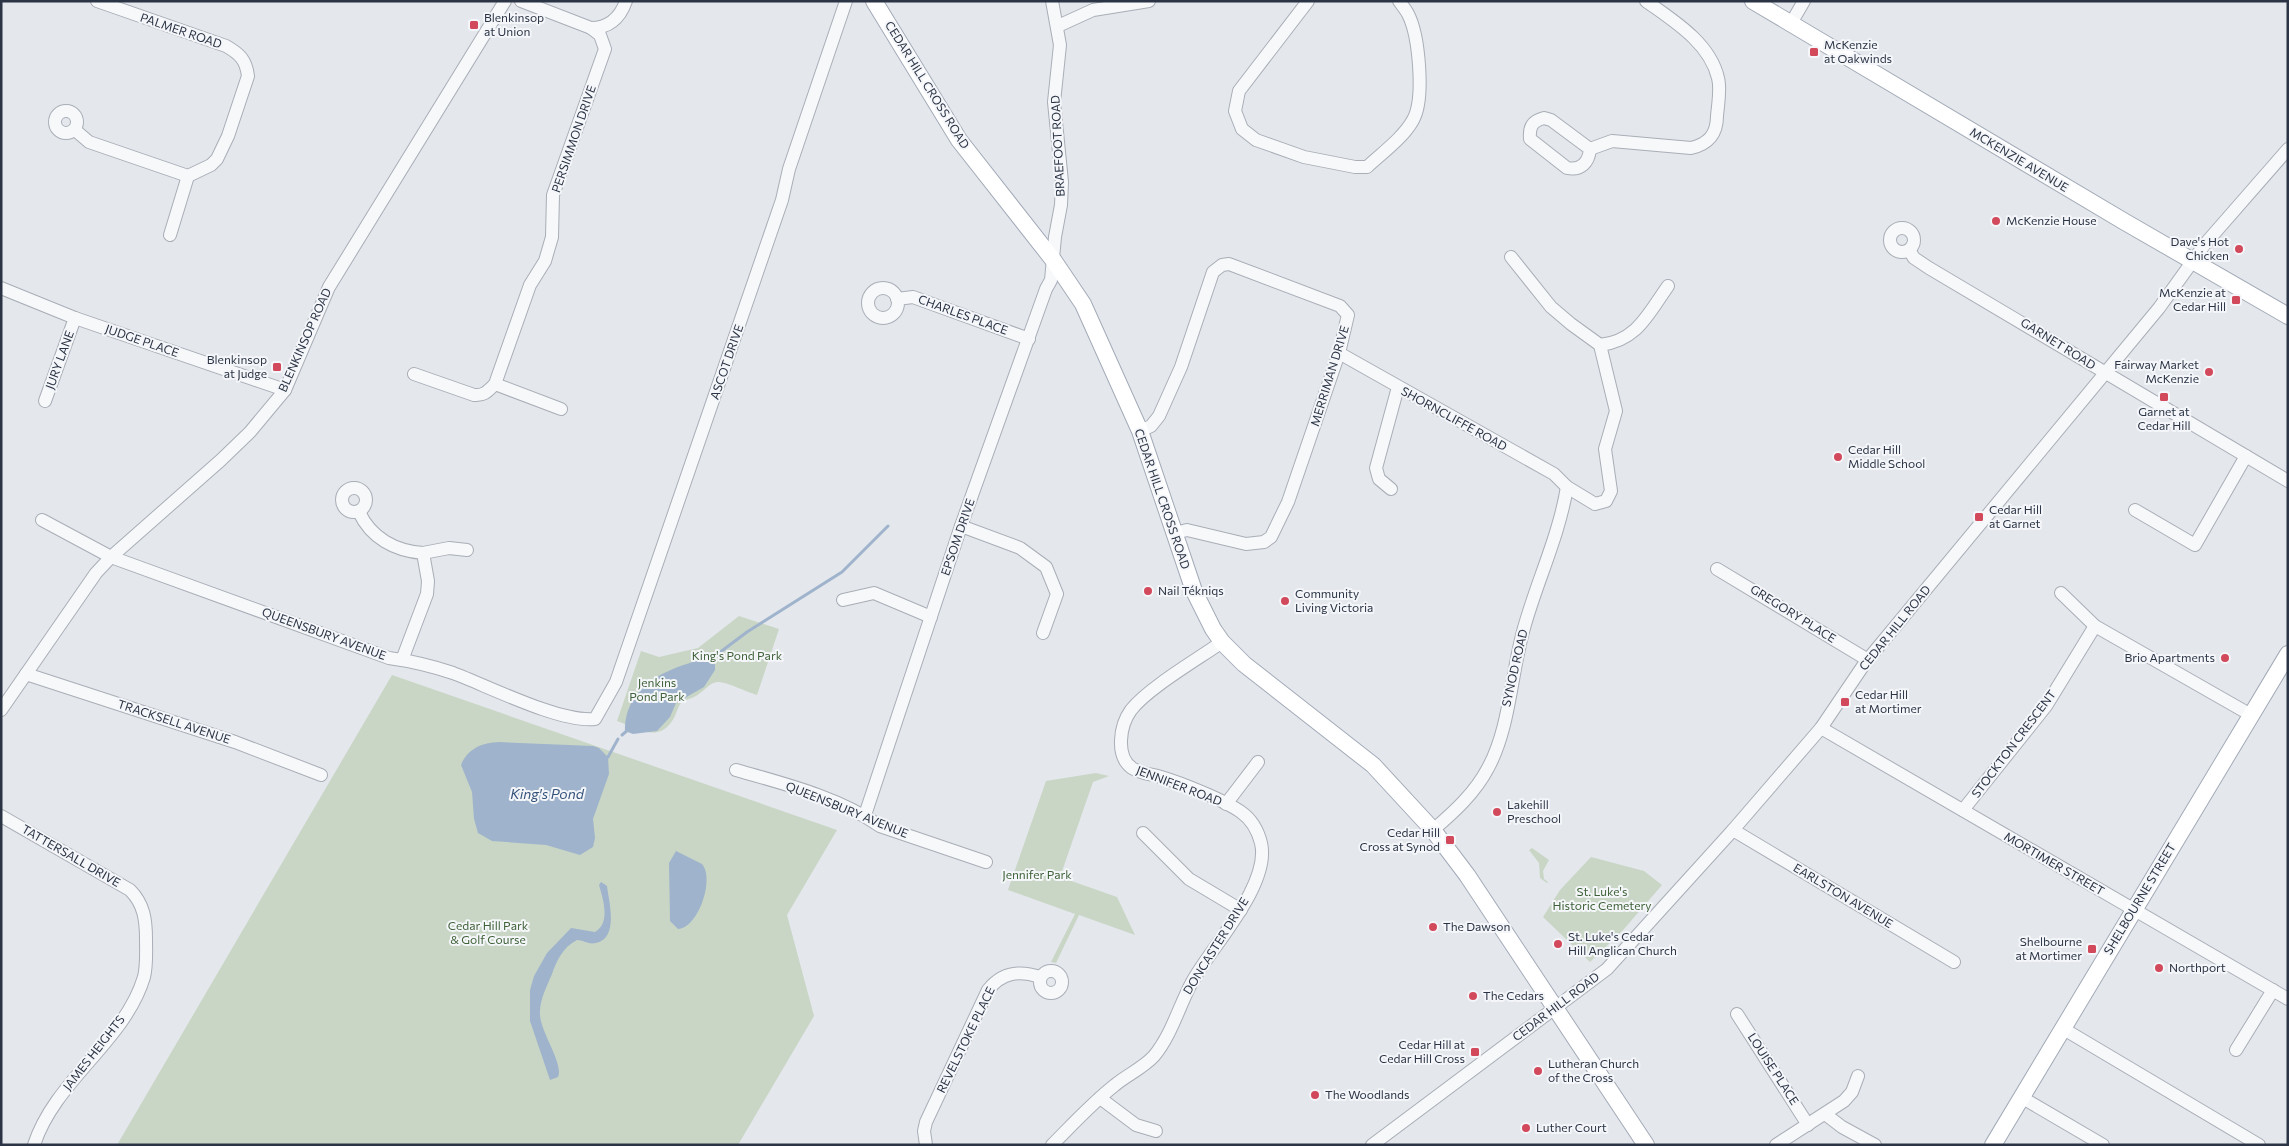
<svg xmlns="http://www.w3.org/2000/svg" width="2289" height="1146" font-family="Commissioner,sans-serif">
<rect width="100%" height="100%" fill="#e4e7ec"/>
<g fill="#c9d6c5">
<path d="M739 616 779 629 757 695C747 692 727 682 718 682 707 682 701 699 683 700 678 706 677 712 674 718 659 744 639 729 617 721L641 651 659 657 698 648Z"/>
<path d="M392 675 837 830 787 915 814 1016 738 1145H117Z"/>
<path d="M1096 773 1109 776 1093 782 1060 877 1117 897 1135 935 1079 915 1056 963 1051 962 1075 914 1008 890 1046 781Z"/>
<path d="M1532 848 1549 860 1543 871 1544 879 1548 882 1547 883 1540 878 1539 863 1529 850Z"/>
<path d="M1591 857 1644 871 1662 885 1624 929 1590 962 1543 917 1560 890Z"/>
</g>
<g fill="#9fb4cc">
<path d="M704 659 715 664V670L704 687 676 703 670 717 657 731 633 734 625 731C625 685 668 668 704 659Z"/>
<path d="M499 742 593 746 599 748 608 757 609 774 593 819 595 838 593 847 580 855 546 845 492 841 478 833 474 819 472 792 461 765C468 748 482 743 499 742Z"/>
<path d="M676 851 702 864C715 879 698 928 678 929L670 921 669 863Z"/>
<path d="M601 882 607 886C609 902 619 938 596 943 589 945 583 940 577 940 563 947 557 960 552 974 547 986 539 1001 540 1015 541 1033 564 1064 558 1077L550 1080 530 1021V990L534 976 547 953 571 928 595 932C611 923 603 899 599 885Z"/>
</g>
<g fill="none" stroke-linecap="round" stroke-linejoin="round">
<g stroke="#9fb4cc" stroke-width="3">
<path d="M707 662 747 632 842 572 888 526"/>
<path d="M622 735 629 729"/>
<path d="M608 757 618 739"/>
</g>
<defs>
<g id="minor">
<path d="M97 1 226 46C240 54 246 60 248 76L228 136 217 159 211 165 188 176"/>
<path d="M521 1 591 28"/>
<path d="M1308 1 1239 91 1235 111 1242 129 1256 140 1304 157 1355 167H1367C1382 153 1403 138 1413 120 1425 99 1419 35 1408 14 1406 10 1402 5 1399 1"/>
<path d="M1790 25 1804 1"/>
<path d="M1058 26 1093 10 1149 1"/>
<circle cx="66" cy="122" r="11"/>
<path d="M1544 118 1551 120 1590 149C1589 162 1581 171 1567 168L1530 139C1529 127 1532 121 1544 118Z"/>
<path d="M75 130 89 142 188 176"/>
<path d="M1590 149 1612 141 1691 148C1708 144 1717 135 1717 116 1718 104 1721 89 1718 78 1710 43 1674 21 1646 1"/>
<circle cx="1902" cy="240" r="12"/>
<path d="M170 235 188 176"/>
<path d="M1909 250 1914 258 1929 268 2288 481"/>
<path d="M1511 257 1551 307 1571 324 1600 345"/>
<path d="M1 288 75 318 285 390"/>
<circle cx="883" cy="303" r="15"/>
<path d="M897 299 913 297 1029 339"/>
<path d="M1339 353 1554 474 1567 487 1595 504 1606 501 1611 491 1605 449 1616 411 1600 345C1637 341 1648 314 1668 286"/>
<path d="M414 374 474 395C484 396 488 391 495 384L530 285 545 261 552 237 553 195 605 49 600 35 591 28C609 28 620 18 626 1"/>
<path d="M495 384 561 409"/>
<path d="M45 401 75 318"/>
<path d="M1140 431 1151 426 1159 416 1181 367 1213 272 1222 265 1229 264 1340 306 1348 315 1339 353 1288 502 1271 537 1264 542 1246 544 1187 530 1175 533"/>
<circle cx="354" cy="500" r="12"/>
<path d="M1391 489 1379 479 1376 468 1398 387"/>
<path d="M2135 510 2195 545 2246 456"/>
<path d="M359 512C371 538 395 551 423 553L428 581 427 594 402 660"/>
<path d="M42 520 111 557 389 658C411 661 432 666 453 673 488 686 560 723 595 719L616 682 782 200 789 169 846 1"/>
<path d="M961 526 1020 548 1046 567 1057 594 1043 633"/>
<path d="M423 553 449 548 467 550"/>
<path d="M1717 569 1868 660"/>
<path d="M2061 593 2095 626 2251 715"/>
<path d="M843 600 874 593 931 617"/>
<path d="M26 674 235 742 321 775"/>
<path d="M1 710 96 573 111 557 221 460 250 432 285 390 329 287 505 1"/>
<path d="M1821 728 2288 999"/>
<path d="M736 770C785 784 838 797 880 826L986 862"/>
<path d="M1226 804 1258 762"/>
<path d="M1963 810 2046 706 2095 626"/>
<path d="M865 815 961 526 1046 289 1051 280 1055 237 1061 205 1062 182 1054 102 1060 45 1052 1"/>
<path d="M1 816 130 890C144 904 146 920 146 939 146 951 147 965 144 977 125 1041 55 1080 34 1145"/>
<path d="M1433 830C1454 812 1475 793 1488 768 1510 728 1511 673 1524 628 1537 581 1559 536 1567 487"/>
<path d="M1733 830 1954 962"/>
<path d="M1143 833 1189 879 1241 910"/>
<circle cx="1051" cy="982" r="11"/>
<path d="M1737 1014 1808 1125"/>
<path d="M2062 1028 2259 1145"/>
<path d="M2236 1050 2273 990"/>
<path d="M2021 1097 2103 1145"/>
<path d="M1100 1098 1136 1125 1156 1131"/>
<path d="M1825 1114 1842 1127 1875 1145"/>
<path d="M926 1145 924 1131 926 1122 988 990C1002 972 1019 970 1040 977"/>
<path d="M1052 1145C1072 1125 1092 1103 1115 1085 1127 1075 1143 1068 1154 1056 1172 1034 1179 1006 1192 982 1211 947 1271 885 1261 843 1258 831 1251 819 1241 812 1224 800 1181 783 1161 777 1151 774 1141 774 1132 768 1115 756 1120 725 1131 710 1148 688 1198 659 1222 642"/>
<path d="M1372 1145 1607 969 1733 830 1821 728 1865 663 2159 308 2205 244 2288 149"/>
<path d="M1776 1145 1844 1101 1852 1092 1858 1076"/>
</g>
<g id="major">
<path d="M874 1 959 140 1054 261 1083 304 1140 431 1194 591 1213 629 1222 642 1244 664 1373 765 1433 830 1467 875 1646 1145"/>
<path d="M1753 1 2125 222 2288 316"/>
<path d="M1993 1145 2288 654"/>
</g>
</defs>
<use href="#minor" stroke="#a9aeb7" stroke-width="14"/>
<use href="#major" stroke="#a3abb8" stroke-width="18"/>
<use href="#minor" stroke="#f7f8fa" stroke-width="12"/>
<use href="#major" stroke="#fff" stroke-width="16"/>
</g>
<g fill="#d1495b" stroke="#f4f6f9" stroke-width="2">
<rect x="469" y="20" width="10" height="10" rx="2.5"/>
<rect x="1809" y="47" width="10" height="10" rx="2.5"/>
<circle cx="1996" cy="221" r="5"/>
<circle cx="2239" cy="249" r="5"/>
<rect x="2231" y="295" width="10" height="10" rx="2.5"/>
<rect x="272" y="362" width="10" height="10" rx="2.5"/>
<circle cx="2209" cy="372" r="5"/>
<rect x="2159" y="392" width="10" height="10" rx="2.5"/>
<circle cx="1838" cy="457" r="5"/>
<rect x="1974" y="512" width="10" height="10" rx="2.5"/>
<circle cx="1148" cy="591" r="5"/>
<circle cx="1285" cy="601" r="5"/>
<circle cx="2225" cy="658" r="5"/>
<rect x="1840" y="697" width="10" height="10" rx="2.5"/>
<circle cx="1497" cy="812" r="5"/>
<rect x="1445" y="835" width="10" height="10" rx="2.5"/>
<circle cx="1433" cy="927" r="5"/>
<circle cx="1558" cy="944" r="5"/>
<rect x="2087" y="944" width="10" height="10" rx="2.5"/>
<circle cx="2159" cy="968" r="5"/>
<circle cx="1473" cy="996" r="5"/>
<rect x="1470" y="1047" width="10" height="10" rx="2.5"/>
<circle cx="1538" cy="1071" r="5"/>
<circle cx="1315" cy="1095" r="5"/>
<circle cx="1526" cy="1128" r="5"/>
</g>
<g text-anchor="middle" stroke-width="4" stroke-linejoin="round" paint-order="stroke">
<g font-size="12" fill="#2b3445" stroke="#f4f6f9" text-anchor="start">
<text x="484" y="22">Blenkinsop<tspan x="484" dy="14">at Union</tspan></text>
<text x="1824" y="49">McKenzie<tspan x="1824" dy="14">at Oakwinds</tspan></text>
<text x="2006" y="225">McKenzie House</text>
<text x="2229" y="246" text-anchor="end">Dave's Hot<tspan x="2229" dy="14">Chicken</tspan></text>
<text x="2226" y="297" text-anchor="end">McKenzie at<tspan x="2226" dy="14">Cedar Hill</tspan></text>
<text x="267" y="364" text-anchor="end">Blenkinsop<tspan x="267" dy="14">at Judge</tspan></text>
<text x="2199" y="369" text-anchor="end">Fairway Market<tspan x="2199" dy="14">McKenzie</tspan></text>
<text x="2164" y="416" text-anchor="middle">Garnet at<tspan x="2164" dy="14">Cedar Hill</tspan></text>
<text x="1848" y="454">Cedar Hill<tspan x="1848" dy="14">Middle School</tspan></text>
<text x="1989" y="514">Cedar Hill<tspan x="1989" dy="14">at Garnet</tspan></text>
<text x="1158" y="595">Nail Tékniqs</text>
<text x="1295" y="598">Community<tspan x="1295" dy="14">Living Victoria</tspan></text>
<text x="2215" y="662" text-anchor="end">Brio Apartments</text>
<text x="1855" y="699">Cedar Hill<tspan x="1855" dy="14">at Mortimer</tspan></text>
<text x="1507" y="809">Lakehill<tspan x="1507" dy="14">Preschool</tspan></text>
<text x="1440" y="837" text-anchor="end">Cedar Hill<tspan x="1440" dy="14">Cross at Synod</tspan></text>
<text x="1443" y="931">The Dawson</text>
<text x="1568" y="941">St. Luke's Cedar<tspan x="1568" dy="14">Hill Anglican Church</tspan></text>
<text x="2082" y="946" text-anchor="end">Shelbourne<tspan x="2082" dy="14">at Mortimer</tspan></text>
<text x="2169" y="972">Northport</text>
<text x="1483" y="1000">The Cedars</text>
<text x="1465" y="1049" text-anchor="end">Cedar Hill at<tspan x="1465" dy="14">Cedar Hill Cross</tspan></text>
<text x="1548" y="1068">Lutheran Church<tspan x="1548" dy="14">of the Cross</tspan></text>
<text x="1325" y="1099">The Woodlands</text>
<text x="1536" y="1132">Luther Court</text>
</g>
<g font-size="12" fill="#2b3445" stroke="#f4f6f9">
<text transform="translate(181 31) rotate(19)" y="4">PALMER ROAD</text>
<text transform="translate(927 85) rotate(58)" y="4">CEDAR HILL CROSS ROAD</text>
<text transform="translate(574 139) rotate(-71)" y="4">PERSIMMON DRIVE</text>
<text transform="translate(1058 146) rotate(-93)" y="4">BRAEFOOT ROAD</text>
<text transform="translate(2019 160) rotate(31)" y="4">MCKENZIE AVENUE</text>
<text transform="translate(963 315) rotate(20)" y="4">CHARLES PLACE</text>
<text transform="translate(305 340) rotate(-66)" y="4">BLENKINSOP ROAD</text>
<text transform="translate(142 341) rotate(19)" y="4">JUDGE PLACE</text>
<text transform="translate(2058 344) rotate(32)" y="4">GARNET ROAD</text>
<text transform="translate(60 360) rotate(-70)" y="4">JURY LANE</text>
<text transform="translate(727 362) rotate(-71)" y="4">ASCOT DRIVE</text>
<text transform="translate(1330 376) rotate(-73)" y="4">MERRIMAN DRIVE</text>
<text transform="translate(1454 419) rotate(29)" y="4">SHORNCLIFFE ROAD</text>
<text transform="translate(1162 499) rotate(71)" y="4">CEDAR HILL CROSS ROAD</text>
<text transform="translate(958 537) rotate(-71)" y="4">EPSOM DRIVE</text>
<text transform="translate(1793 614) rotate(32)" y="4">GREGORY PLACE</text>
<text transform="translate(1895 628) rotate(-51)" y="4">CEDAR HILL ROAD</text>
<text transform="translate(324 634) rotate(20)" y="4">QUEENSBURY AVENUE</text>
<text transform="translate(1515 668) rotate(-77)" y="4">SYNOD ROAD</text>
<text transform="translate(174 722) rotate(18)" y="4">TRACKSELL AVENUE</text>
<text transform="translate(2014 744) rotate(-53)" y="4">STOCKTON CRESCENT</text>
<text transform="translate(1179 786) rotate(21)" y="4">JENNIFER ROAD</text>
<text transform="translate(847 810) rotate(22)" y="4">QUEENSBURY AVENUE</text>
<text transform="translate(71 856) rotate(30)" y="4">TATTERSALL DRIVE</text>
<text transform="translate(2054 864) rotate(30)" y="4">MORTIMER STREET</text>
<text transform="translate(1843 896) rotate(31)" y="4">EARLSTON AVENUE</text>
<text transform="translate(2140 899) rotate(-59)" y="4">SHELBOURNE STREET</text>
<text transform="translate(1216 946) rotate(-58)" y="4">DONCASTER DRIVE</text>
<text transform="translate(1556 1007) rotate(-37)" y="4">CEDAR HILL ROAD</text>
<text transform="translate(966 1040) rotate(-64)" y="4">REVELSTOKE PLACE</text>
<text transform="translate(94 1053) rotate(-52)" y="4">JAMES HEIGHTS</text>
<text transform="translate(1773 1069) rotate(57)" y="4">LOUISE PLACE</text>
</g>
<g font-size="12" fill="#3f6138" stroke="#f4f6f9">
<text x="737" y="660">King's Pond Park</text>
<text x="657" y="687">Jenkins<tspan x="657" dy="14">Pond Park</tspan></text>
<text x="1037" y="879">Jennifer Park</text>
<text x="1602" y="896">St. Luke's<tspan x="1602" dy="14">Historic Cemetery</tspan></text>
<text x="488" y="930">Cedar Hill Park<tspan x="488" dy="14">&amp; Golf Course</tspan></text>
</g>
<g font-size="14" font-style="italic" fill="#34527a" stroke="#f4f6f9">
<text x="547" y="799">King's Pond</text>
</g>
</g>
<rect width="2289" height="1146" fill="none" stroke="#2b3445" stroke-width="5"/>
</svg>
